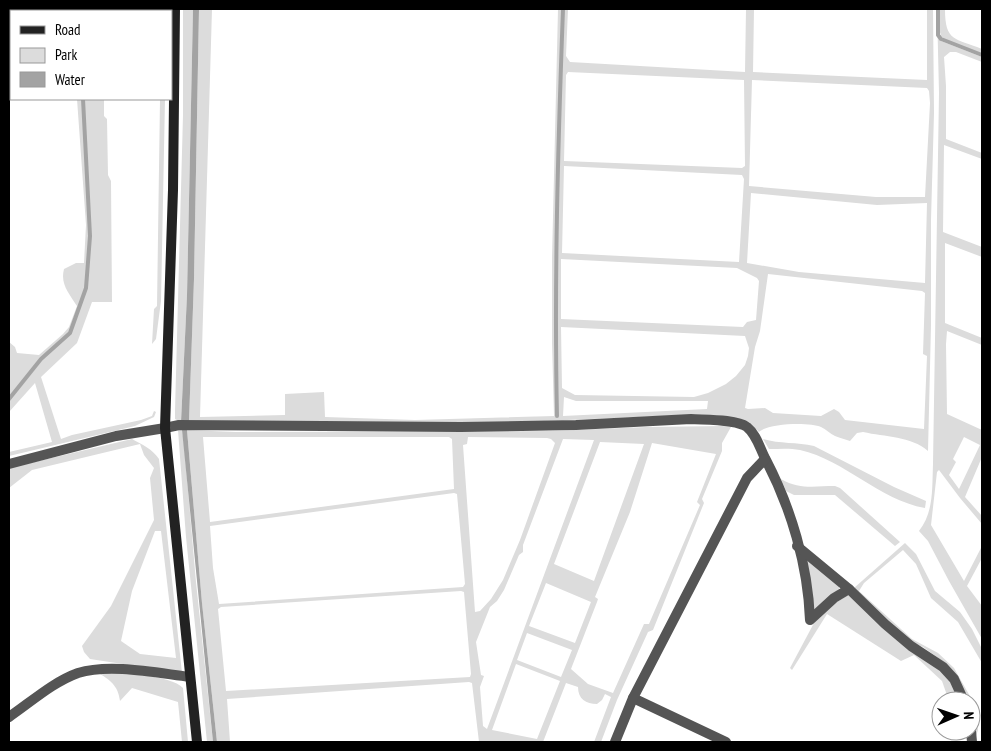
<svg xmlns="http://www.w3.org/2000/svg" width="991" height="751" font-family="'PT Sans Narrow',sans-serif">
<rect width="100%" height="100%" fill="#fff"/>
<g fill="#dcdcdc" fill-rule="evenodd">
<path d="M183 9H193L187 295 181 422 175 419V411L183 115Z"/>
<path d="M199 9H212L200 417 285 415V394L324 392 325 417 415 420 554 416 552 343V258L558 9H562L555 235 554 343 557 417V235L564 9H568L566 56 570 62 745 72 746 9H754L753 72 927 80V9H933L934 113 931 220V325L928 451C911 436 885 437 863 432L857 433 850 441C845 439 839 438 835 436 830 434 826 429 821 427 810 422 768 423 759 432L749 422 685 415 495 423 189 421 194 279ZM568 72 744 80 745 166 742 168 564 161 566 75ZM752 80 927 88 929 91 930 103 925 197H876L749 186ZM564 166 742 175 744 179 739 262 562 253ZM751 193 877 205 927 203 925 283 799 272 747 263ZM561 259 737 268 757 278 759 281 756 320 747 322 743 327 561 319ZM768 274 922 291 925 293 923 354 927 356 924 429 845 420 839 412 834 409 821 416 773 413 765 408 748 409 745 408 755 347 760 331ZM561 327 745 336 749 348 748 356 745 365 736 376 726 384 708 393 694 397 575 395 562 388ZM564 397 576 401H708L707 409 563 416Z"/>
<path d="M937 9 938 35 941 41 982 57V62L956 52H950L944 57 946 86V139L982 153V159L944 145 943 232 982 247V257L945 243V323L982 338V345L947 331 946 344 947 414 982 430V457L965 497 982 516V524L960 498 939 470 937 472 931 525 964 581 982 546V558L967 586 982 606V639L949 581 928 541 919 531C934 512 932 488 933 464L939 93ZM964 437 980 445 959 489 949 475 956 462 953 459Z"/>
<path d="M940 9H945C945 42 955 38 982 49V54L946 41C936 34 940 20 940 9Z"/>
<path d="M77 99H83L89 235 85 288 69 332 40 358 9 398V342L15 347 17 353 39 355 63 334 69 327 77 306C69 293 60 284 64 269L76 263H84L86 225Z"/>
<path d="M84 99H104V116L107 119 108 175 111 181 112 302H92L77 343 41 377 61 439 72 435 141 420 152 416 154 411 156 412 154 417 135 426 9 456V452L52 442 35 383 9 412V401L42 360 70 333 87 289 91 235Z"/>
<path d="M160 99H165L161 301 156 339 152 344 154 309 157 306Z"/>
<path d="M722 426 731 427 722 443V451L702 499 704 503 653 630 648 632 617 700 601 742H594L611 697 605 694 602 700 597 704C586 704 578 699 578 687L566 683 543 742C535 742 509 740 505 742H479L472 683 469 682 227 699 230 742H217L202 603 187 430 236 432 552 431 646 427ZM203 437H449L452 439 454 489 210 522ZM468 437 547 438 551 439 555 443 520 540 503 580 491 599 480 611 475 612 463 445 467 444ZM563 439 594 440 487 729 483 726 480 687 484 676 481 675 476 642 490 607 497 601 504 590 519 555 523 552V545ZM600 442 644 444 594 581 554 564ZM652 443 716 454 697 502 700 505 649 624H644L613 693 588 684 571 669 597 602 598 599 595 597 630 512ZM454 493 457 494 465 584 463 587 219 604 213 568 210 526ZM546 583 591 602 575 643 529 626ZM461 591 464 592 471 674 470 677 226 691 218 609 221 607ZM527 633 572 650 561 677 517 660ZM516 664 560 681 537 739 492 730Z"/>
<path d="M178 430H182L184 444 196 582 213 742H207L186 537Z"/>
<path d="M132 439C143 445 152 449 159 459L182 673 90 659 84 652 82 646 111 606 154 520 150 478 154 468 144 455 140 444 32 470 9 488V468ZM155 531H161L176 658 140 654 121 641 132 591Z"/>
<path d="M763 439C780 444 797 442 814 446L894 487 926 501 925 508C879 500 845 460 800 450 790 448 779 449 769 449Z"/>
<path d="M781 479C800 490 815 486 835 486L840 488 900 542 895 546 835 495H794L786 491Z"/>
<path d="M905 543 916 554 935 591 960 612 972 629 982 649V663L958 622 931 598 916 564 903 550 864 583 859 591 912 639 938 653 954 668 971 698 978 730 976 736 973 738 971 701H967L944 662 923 647 911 642 854 588Z"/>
<path d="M804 553 839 586V589L813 614Z"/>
<path d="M848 595 941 671 949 680 960 701H949L942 681 914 655 901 661 827 614 792 670 790 668 814 623 826 609Z"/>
<path d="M97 672C115 672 172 675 183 688L188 742H182L178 702 132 688 120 701C118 685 110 680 97 672Z"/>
</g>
<g fill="#a3a3a3">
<path d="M193 9H199L194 279 189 421 181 422 187 295Z"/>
<path d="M182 430H187L202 603 217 742H213Z"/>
</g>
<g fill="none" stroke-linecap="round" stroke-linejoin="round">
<g stroke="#a3a3a3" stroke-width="4">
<path d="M81 9V11"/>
<path d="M938 9V35L941 39 982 55"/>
<path d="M9 399 41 359 70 333 86 288 90 236 83 99"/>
<path d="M557 416C554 280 558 145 563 9"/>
</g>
<g stroke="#555" stroke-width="10">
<path d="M165 428 179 425 461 427 576 425 691 419C705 420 736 419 747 427 757 435 760 449 766 460 791 508 808 565 810 620L834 598 849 589"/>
<path d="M797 546 849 589 885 624 911 646 943 667 954 679 964 701"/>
<path d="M633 698 726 742"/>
<path d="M9 717C31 702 53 682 78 673 110 663 157 673 190 677"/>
<path d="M971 731 972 742"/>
<path d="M615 742 633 698 747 478 765 459"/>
</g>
<path stroke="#555" stroke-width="10" d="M9 464 116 436 165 428"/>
<path stroke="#222" stroke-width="10" d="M175 9 173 190 165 428 197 742"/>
</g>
<rect width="991" height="751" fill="none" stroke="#000000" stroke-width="20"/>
<rect x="10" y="10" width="162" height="90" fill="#ffffff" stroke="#999999"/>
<rect x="20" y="26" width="25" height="8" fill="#222222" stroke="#999999"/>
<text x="55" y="35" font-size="15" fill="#000000">Road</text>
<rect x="20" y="48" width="25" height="15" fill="#dcdcdc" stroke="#999999"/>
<text x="55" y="60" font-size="15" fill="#000000">Park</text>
<rect x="20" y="72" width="25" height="15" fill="#a3a3a3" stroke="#999999"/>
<text x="55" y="85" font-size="15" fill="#000000">Water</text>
<g transform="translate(956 716) rotate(88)"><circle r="24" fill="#ffffff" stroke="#999999"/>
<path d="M0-4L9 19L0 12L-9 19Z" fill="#000000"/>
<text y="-8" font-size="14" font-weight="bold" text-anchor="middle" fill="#000000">N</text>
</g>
</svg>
